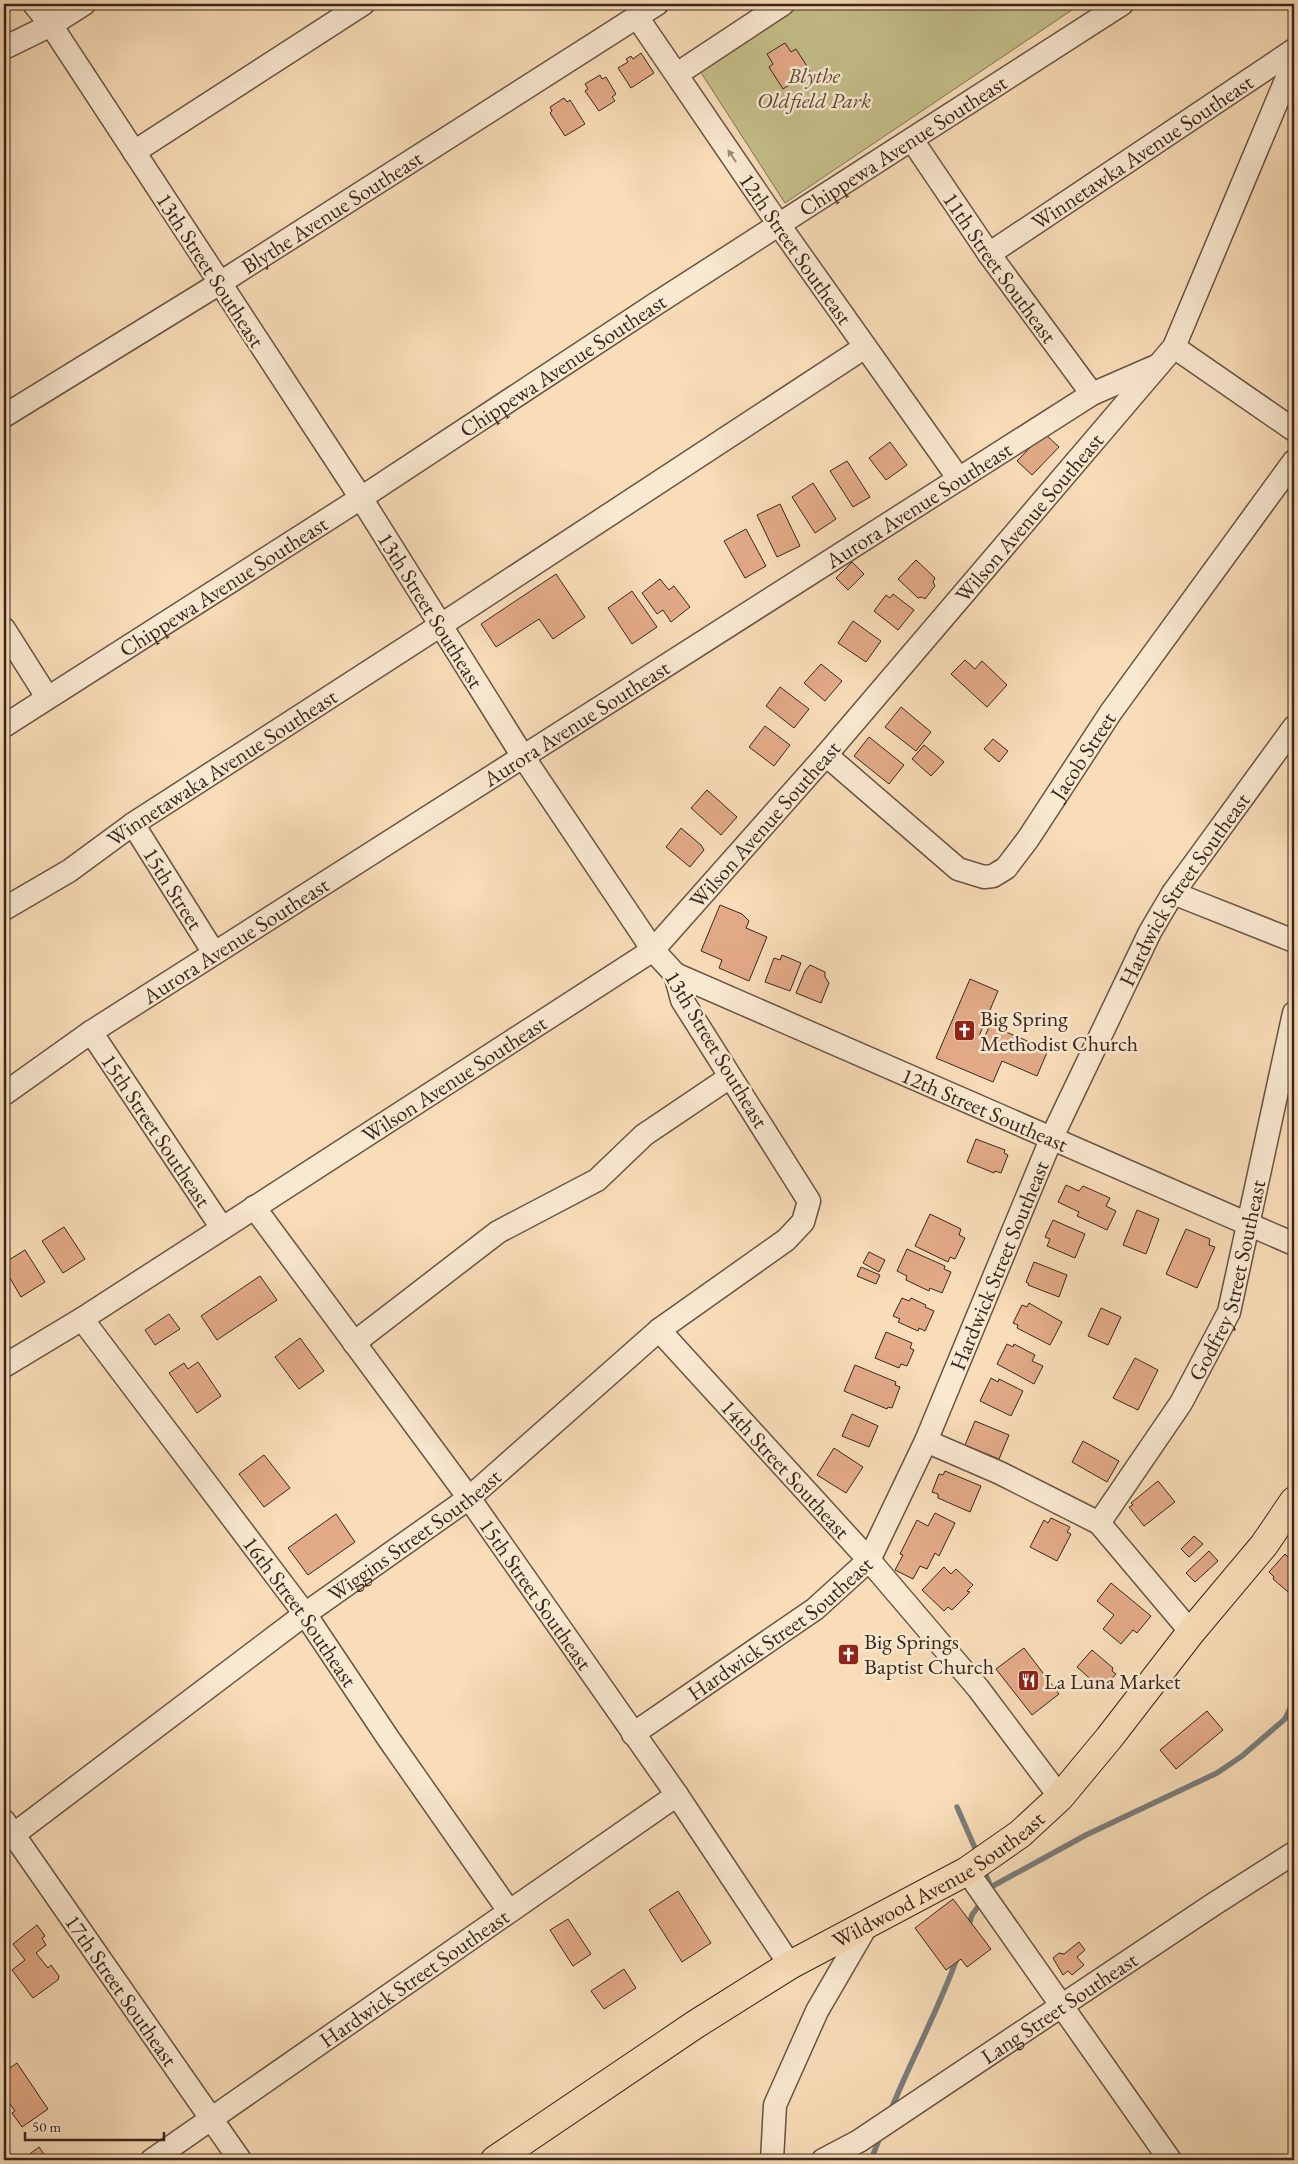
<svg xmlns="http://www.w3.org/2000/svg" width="1298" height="2164" font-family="'EB Garamond',serif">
<rect width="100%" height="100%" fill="#f8ddb8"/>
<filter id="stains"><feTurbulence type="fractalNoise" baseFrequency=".004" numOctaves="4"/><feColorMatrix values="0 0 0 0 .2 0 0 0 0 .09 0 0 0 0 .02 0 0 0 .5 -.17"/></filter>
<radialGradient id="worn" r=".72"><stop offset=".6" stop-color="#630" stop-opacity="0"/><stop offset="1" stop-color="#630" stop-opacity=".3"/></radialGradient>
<path fill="#c4bf8a" stroke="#7e7254" d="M797 4H1067L1072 10 785 203 700 71Z"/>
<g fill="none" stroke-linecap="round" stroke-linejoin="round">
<g stroke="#787e7b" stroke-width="5.5">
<path d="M957 1807 978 1855"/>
<path d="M983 1868 991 1887"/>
<path d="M988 1891 991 1887 1086 1835 1217 1773 1242 1756 1285 1719 1294 1701"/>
<path d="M968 1928 972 1915 982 1901"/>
<path d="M890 2112C911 2060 938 2011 957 1958"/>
<path d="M871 2160 880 2137"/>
</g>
</g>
<g fill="#e3aa88" stroke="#39261d">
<path d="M785 43 791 52 796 49 810 71 783 89 769 67 773 64 767 54Z"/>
<path d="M641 53 654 73 631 88 618 68 628 62 626 59 631 56 633 59Z"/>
<path d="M600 75 602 79 606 77 616 94 612 97 615 101 599 111 585 91 588 89 585 84Z"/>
<path d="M564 98 567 102 570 100 585 124 565 136 550 113 552 111 550 107Z"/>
<path d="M1044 433 1059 447 1032 475 1017 461Z"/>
<path d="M890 442 907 465 886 480 869 458Z"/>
<path d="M847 461 870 497 853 507 830 471Z"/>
<path d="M813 483 836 519 815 533 792 497Z"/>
<path d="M780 504 800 546 777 557 757 515Z"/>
<path d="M746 529 766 566 745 578 724 541Z"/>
<path d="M916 560 935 578 933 582 935 586 925 599 922 597 918 598 898 579Z"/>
<path d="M852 562 864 574 848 590 836 578Z"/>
<path d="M556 574 585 617 553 639 539 619 496 647 481 624Z"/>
<path d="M660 579 669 590 674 586 690 607 671 622 663 610 657 614 642 593Z"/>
<path d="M632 591 657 627 632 644 608 608Z"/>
<path d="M893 594 914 610 898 630 874 611 886 595 890 598Z"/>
<path d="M853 621 881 641 866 662 838 643Z"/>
<path d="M965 660 975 669 982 661 1007 685 987 707 951 674Z"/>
<path d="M821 664 842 681 825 701 804 683Z"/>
<path d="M780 687 809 709 794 728 766 706Z"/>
<path d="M901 707 931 732 916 751 885 727Z"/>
<path d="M765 726 790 745 774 766 749 747Z"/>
<path d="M869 737 904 765 889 784 854 756Z"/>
<path d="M993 739 1008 751 999 762 984 749Z"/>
<path d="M924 745 944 762 931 776 912 759Z"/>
<path d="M707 790 737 817 721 835 691 808Z"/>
<path d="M681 828 701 845 704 850 690 867 666 847Z"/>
<path d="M720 905 742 914 749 921 746 928 767 937 749 981 719 968 722 960 701 951Z"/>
<path d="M782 955 801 963 790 991 765 982 774 958 780 960Z"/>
<path d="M810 965 825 972V977L829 983 821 1003 796 993 805 971Z"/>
<path d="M970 979 998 991 979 1036 984 1038 990 1025 1048 1050 1037 1076 1002 1061 993 1082 936 1058Z"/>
<path d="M976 1139 1005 1150 1004 1153 1008 1155 1001 1173 995 1171 994 1173 967 1162Z"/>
<path d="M1066 1185 1079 1191 1083 1186 1110 1198 1106 1206 1116 1211 1107 1230 1077 1216 1079 1212 1058 1202Z"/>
<path d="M1137 1210 1159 1219 1146 1254 1123 1245Z"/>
<path d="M930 1214 961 1229 959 1235 965 1238 955 1259 950 1257 948 1262 915 1246Z"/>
<path d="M1053 1220 1085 1234 1075 1258 1047 1246 1050 1239 1045 1237Z"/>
<path d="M64 1227 85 1259 63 1273 42 1241Z"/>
<path d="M1186 1229 1210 1239 1209 1245 1215 1247 1197 1288 1166 1274Z"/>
<path d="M907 1249 945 1266 944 1269 951 1272 942 1293 930 1288 929 1291 906 1280 907 1276 897 1271Z"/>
<path d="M25 1250 45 1282 21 1297 4 1268V1263Z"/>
<path d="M869 1252 885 1260 879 1272 863 1263Z"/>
<path d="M1034 1262 1067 1275 1059 1297 1028 1285 1029 1284 1026 1282Z"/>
<path d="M861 1267 880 1275 876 1284 857 1276Z"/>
<path d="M260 1276 277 1300 217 1340 201 1316Z"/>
<path d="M902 1298 909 1301 911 1298 926 1305 925 1307 934 1311 925 1331 919 1328 918 1331 898 1322 900 1319 893 1316Z"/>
<path d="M1029 1303 1062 1322 1050 1345 1017 1328 1018 1325 1013 1323 1022 1305 1027 1307Z"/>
<path d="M1101 1308 1121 1317 1108 1345 1088 1336Z"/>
<path d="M169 1314 180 1329 155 1345 145 1330Z"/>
<path d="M886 1332 912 1343 910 1348 914 1350 907 1366 901 1364 899 1368 875 1358Z"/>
<path d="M300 1338 324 1371 299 1389 275 1357Z"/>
<path d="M1007 1344 1013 1347 1014 1344 1035 1355 1032 1361 1043 1366 1034 1384 997 1364Z"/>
<path d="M1135 1358 1158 1370 1138 1410 1113 1398Z"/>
<path d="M198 1362 221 1396 197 1413 169 1373 184 1363 188 1369Z"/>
<path d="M855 1365 896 1382 895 1385 900 1387 892 1408 888 1407 887 1409 844 1391Z"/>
<path d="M991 1378 998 1382 999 1379 1023 1391 1011 1416 980 1401Z"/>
<path d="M852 1414 878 1426 869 1447 842 1436Z"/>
<path d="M975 1421 1009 1435 999 1459 965 1445Z"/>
<path d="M1083 1441 1119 1461 1107 1482 1072 1462Z"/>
<path d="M834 1448 863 1467 846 1493 817 1475Z"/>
<path d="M264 1455 290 1488 264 1507 239 1474Z"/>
<path d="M945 1471 981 1486 970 1512 938 1498V1494L932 1492 939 1474 943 1475Z"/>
<path d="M1158 1481 1175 1502 1144 1526 1129 1507 1133 1505 1131 1503Z"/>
<path d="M935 1513 955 1523 939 1556 935 1553 927 1569 920 1566 913 1579 895 1570 903 1555 900 1554 917 1520 928 1526Z"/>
<path d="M336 1514 355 1542 308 1575 288 1548Z"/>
<path d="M1051 1518 1070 1527 1067 1532 1071 1534 1057 1561 1030 1547 1044 1520 1048 1523Z"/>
<path d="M1194 1536 1203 1544 1189 1557 1181 1549Z"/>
<path d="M1209 1551 1218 1561 1195 1582 1186 1573Z"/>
<path d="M1285 1554 1291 1560 1294 1559V1597L1273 1579 1274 1577 1269 1572Z"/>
<path d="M944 1567 951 1574 956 1569 973 1585 967 1591 970 1592 952 1610 948 1607 944 1611 922 1590Z"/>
<path d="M1111 1583 1151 1616 1137 1633 1133 1630 1121 1644 1103 1629 1114 1615 1097 1601Z"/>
<path d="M1024 1648 1059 1694 1032 1715 996 1669Z"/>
<path d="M1092 1650 1113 1668 1112 1671 1116 1674 1104 1687 1097 1681 1096 1684 1077 1667Z"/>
<path d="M1207 1711 1223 1730 1176 1769 1160 1750Z"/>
<path d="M678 1891 711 1943 682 1962 649 1910Z"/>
<path d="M953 1899 991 1949 967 1967 961 1959 946 1970 915 1928Z"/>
<path d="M568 1919 591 1954 573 1966 550 1930Z"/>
<path d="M37 1925 45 1936 42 1938 46 1945 36 1953 48 1968 51 1965 59 1976 58 1980 33 1998 12 1970 25 1960 13 1944Z"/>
<path d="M1079 1942 1085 1950 1077 1957 1084 1965 1072 1975 1068 1971 1063 1975 1053 1958 1059 1953 1064 1954Z"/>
<path d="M624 1969 636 1988 604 2009 591 1991Z"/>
<path d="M17 2063 48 2109 22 2127 12 2113 15 2111 4 2095V2072Z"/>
<path d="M39 2147 48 2160H24L27 2156Z"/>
</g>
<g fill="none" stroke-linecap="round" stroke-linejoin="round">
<defs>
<g id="minor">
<path id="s1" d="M637 17 779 225 959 479"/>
<path d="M4 48 51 25 84 4"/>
<path d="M677 74 783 4"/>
<path id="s2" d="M912 140 989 254 1092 394"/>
<path d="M134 152 363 4"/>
<path id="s3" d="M989 254 1294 50"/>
<path d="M1174 347 1294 430"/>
<path id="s4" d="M4 416 220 283 657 4"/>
<path d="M4 629 47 697"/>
<path id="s5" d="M4 726 361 498 657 303 1122 4"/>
<path id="s6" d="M826 755 958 869 984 877 993 876 1006 868 1028 839 1111 712 1294 461"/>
<path id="s7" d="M133 824 214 953"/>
<path d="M1173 893 1294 941"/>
<path id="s8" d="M4 909 69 871 133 824 441 625 865 347"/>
<path id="s9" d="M675 974 1294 1244"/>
<path id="s10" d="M91 1032 222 1228"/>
<path id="s11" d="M4 1094 91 1032 1092 394 1154 367"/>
<path id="s12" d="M254 1207 469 1498 677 1795 790 1965"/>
<path id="s13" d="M82 1319 305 1614 388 1738 509 1911"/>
<path id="s14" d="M659 1330 869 1560 978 1688 1060 1797"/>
<path d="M354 1343 498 1232 597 1180 644 1135 730 1077"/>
<path id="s15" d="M4 1366 82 1319 653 950 826 755 1174 347 1294 61"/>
<path d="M926 1441 1000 1473 1099 1523 1191 1632"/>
<path id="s16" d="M1099 1523 1181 1403 1229 1312 1294 1013"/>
<path id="s17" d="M633 1734 815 1609 869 1560 926 1441 1052 1137 1150 932 1173 893 1294 727"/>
<path id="s18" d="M4 1821 240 2160"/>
<path id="s19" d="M13 1835 305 1614 469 1498 659 1330 786 1240 803 1222 809 1201 682 1000 675 974 653 950 522 755 361 498 51 25 34 4"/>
<path d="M967 1871 1170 2160"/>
<path id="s20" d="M152 2160 677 1795"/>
<path d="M772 2160 775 2105 817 2011 867 1925"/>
<path id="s21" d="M823 2160 859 2141 1214 1904 1294 1853"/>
</g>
<g id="major">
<path id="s22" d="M495 2160 696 2024 790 1965 967 1871 1020 1834 1060 1797 1109 1738 1191 1632 1264 1545 1294 1501"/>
</g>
</defs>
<use href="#minor" stroke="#695444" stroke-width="25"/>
<use href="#major" stroke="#39261d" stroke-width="30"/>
<use href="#minor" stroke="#fae9d1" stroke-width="22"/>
<use href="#major" stroke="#f8ddb8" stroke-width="28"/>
</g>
<defs><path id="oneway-solid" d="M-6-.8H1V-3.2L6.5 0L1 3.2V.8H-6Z" transform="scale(1.25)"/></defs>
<use fill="#9a8877" href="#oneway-solid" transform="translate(732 156) rotate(-124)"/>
<defs>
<symbol id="church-square" viewBox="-11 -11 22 22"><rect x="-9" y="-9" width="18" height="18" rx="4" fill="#8f2418" stroke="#fae9d1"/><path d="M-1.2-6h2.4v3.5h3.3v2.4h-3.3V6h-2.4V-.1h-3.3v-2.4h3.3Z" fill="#fff"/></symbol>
<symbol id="restaurant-square" viewBox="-11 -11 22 22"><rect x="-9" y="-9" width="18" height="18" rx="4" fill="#8f2418" stroke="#fae9d1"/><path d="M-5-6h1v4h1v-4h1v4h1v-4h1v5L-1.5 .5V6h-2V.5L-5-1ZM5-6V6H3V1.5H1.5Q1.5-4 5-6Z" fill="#fff"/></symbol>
</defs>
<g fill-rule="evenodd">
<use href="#church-square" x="952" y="1018" width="25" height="25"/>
<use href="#church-square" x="836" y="1642" width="25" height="25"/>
<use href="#restaurant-square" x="1016" y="1668" width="25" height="25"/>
</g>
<g text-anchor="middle" stroke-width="5" stroke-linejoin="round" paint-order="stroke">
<g font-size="22" font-style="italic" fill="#5c4c38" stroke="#fae9d1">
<text x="814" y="83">Blythe<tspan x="814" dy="25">Oldfield Park</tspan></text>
</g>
<g font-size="22" fill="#39261d" stroke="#fae9d1">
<text dy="8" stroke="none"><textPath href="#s5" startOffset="1070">Chippewa Avenue Southeast</textPath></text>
<text dy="8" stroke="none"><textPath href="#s3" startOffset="184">Winnetawka Avenue Southeast</textPath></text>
<text dy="8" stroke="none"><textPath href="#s4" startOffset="386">Blythe Avenue Southeast</textPath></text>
<text dy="8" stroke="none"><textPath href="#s1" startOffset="281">12th Street Southeast</textPath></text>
<text dy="8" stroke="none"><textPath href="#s2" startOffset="155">11th Street Southeast</textPath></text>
<text transform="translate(211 270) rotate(57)" y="8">13th Street Southeast</text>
<text dy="8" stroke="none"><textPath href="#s5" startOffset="665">Chippewa Avenue Southeast</textPath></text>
<text dy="8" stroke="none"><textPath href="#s11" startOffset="1088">Aurora Avenue Southeast</textPath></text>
<text dy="8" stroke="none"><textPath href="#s15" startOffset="1344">Wilson Avenue Southeast</textPath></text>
<text dy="8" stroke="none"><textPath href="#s5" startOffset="260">Chippewa Avenue Southeast</textPath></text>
<text transform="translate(431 610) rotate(58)" y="8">13th Street Southeast</text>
<text dy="8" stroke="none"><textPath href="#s11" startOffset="682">Aurora Avenue Southeast</textPath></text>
<text dy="8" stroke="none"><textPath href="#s6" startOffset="362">Jacob Street</textPath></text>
<text dy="8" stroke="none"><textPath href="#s8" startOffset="260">Winnetawaka Avenue Southeast</textPath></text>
<text dy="8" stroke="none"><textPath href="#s15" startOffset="939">Wilson Avenue Southeast</textPath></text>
<text dy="8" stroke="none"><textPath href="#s7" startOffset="76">15th Street</textPath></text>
<text dy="8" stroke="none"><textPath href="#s17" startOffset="1036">Hardwick Street Southeast</textPath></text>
<text dy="8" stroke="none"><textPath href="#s11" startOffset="278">Aurora Avenue Southeast</textPath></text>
<text transform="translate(717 1049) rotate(59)" y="8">13th Street Southeast</text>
<text dy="8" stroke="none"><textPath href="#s15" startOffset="534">Wilson Avenue Southeast</textPath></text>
<text dy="8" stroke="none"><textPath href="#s9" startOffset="338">12th Street Southeast</textPath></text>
<text dy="8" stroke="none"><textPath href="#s10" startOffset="118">15th Street Southeast</textPath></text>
<text dy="8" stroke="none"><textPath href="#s17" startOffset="616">Hardwick Street Southeast</textPath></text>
<text dy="8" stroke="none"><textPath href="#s16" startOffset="278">Godfrey Street Southeast</textPath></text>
<text dy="8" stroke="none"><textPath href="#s14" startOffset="188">14th Street Southeast</textPath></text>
<text dy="8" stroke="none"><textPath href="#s19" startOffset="501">Wiggins Street Southeast</textPath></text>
<text dy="8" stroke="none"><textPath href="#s12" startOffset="479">15th Street Southeast</textPath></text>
<text dy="8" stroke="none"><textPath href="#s13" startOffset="365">16th Street Southeast</textPath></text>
<text dy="8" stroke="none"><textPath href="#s17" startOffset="181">Hardwick Street Southeast</textPath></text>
<text dy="8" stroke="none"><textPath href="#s22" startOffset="525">Wildwood Avenue Southeast</textPath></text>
<text dy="8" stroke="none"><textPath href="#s20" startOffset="319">Hardwick Street Southeast</textPath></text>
<text dy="8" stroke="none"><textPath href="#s18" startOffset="206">17th Street Southeast</textPath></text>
<text dy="8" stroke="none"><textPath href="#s21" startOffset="281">Lang Street Southeast</textPath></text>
</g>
<g font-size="22" fill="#39261d" stroke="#fae9d1" text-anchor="start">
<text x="980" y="1026">Big Spring<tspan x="980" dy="25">Methodist Church</tspan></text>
<text x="864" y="1649">Big Springs<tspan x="864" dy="25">Baptist Church</tspan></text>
<text x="1044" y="1689">La Luna Market</text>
</g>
</g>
<rect width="1298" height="2164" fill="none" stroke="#f8ddb8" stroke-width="20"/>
<rect x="5" y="5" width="1288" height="2154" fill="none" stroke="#39261d" stroke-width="2.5"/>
<rect x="10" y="10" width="1278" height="2144" fill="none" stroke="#39261d"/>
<path d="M25 2132v8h139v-8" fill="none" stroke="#39261d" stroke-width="2.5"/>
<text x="32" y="2132" font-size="15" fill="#39261d" stroke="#fae9d1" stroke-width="4" paint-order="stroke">50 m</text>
<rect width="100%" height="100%" filter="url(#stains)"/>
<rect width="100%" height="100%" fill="url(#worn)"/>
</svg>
